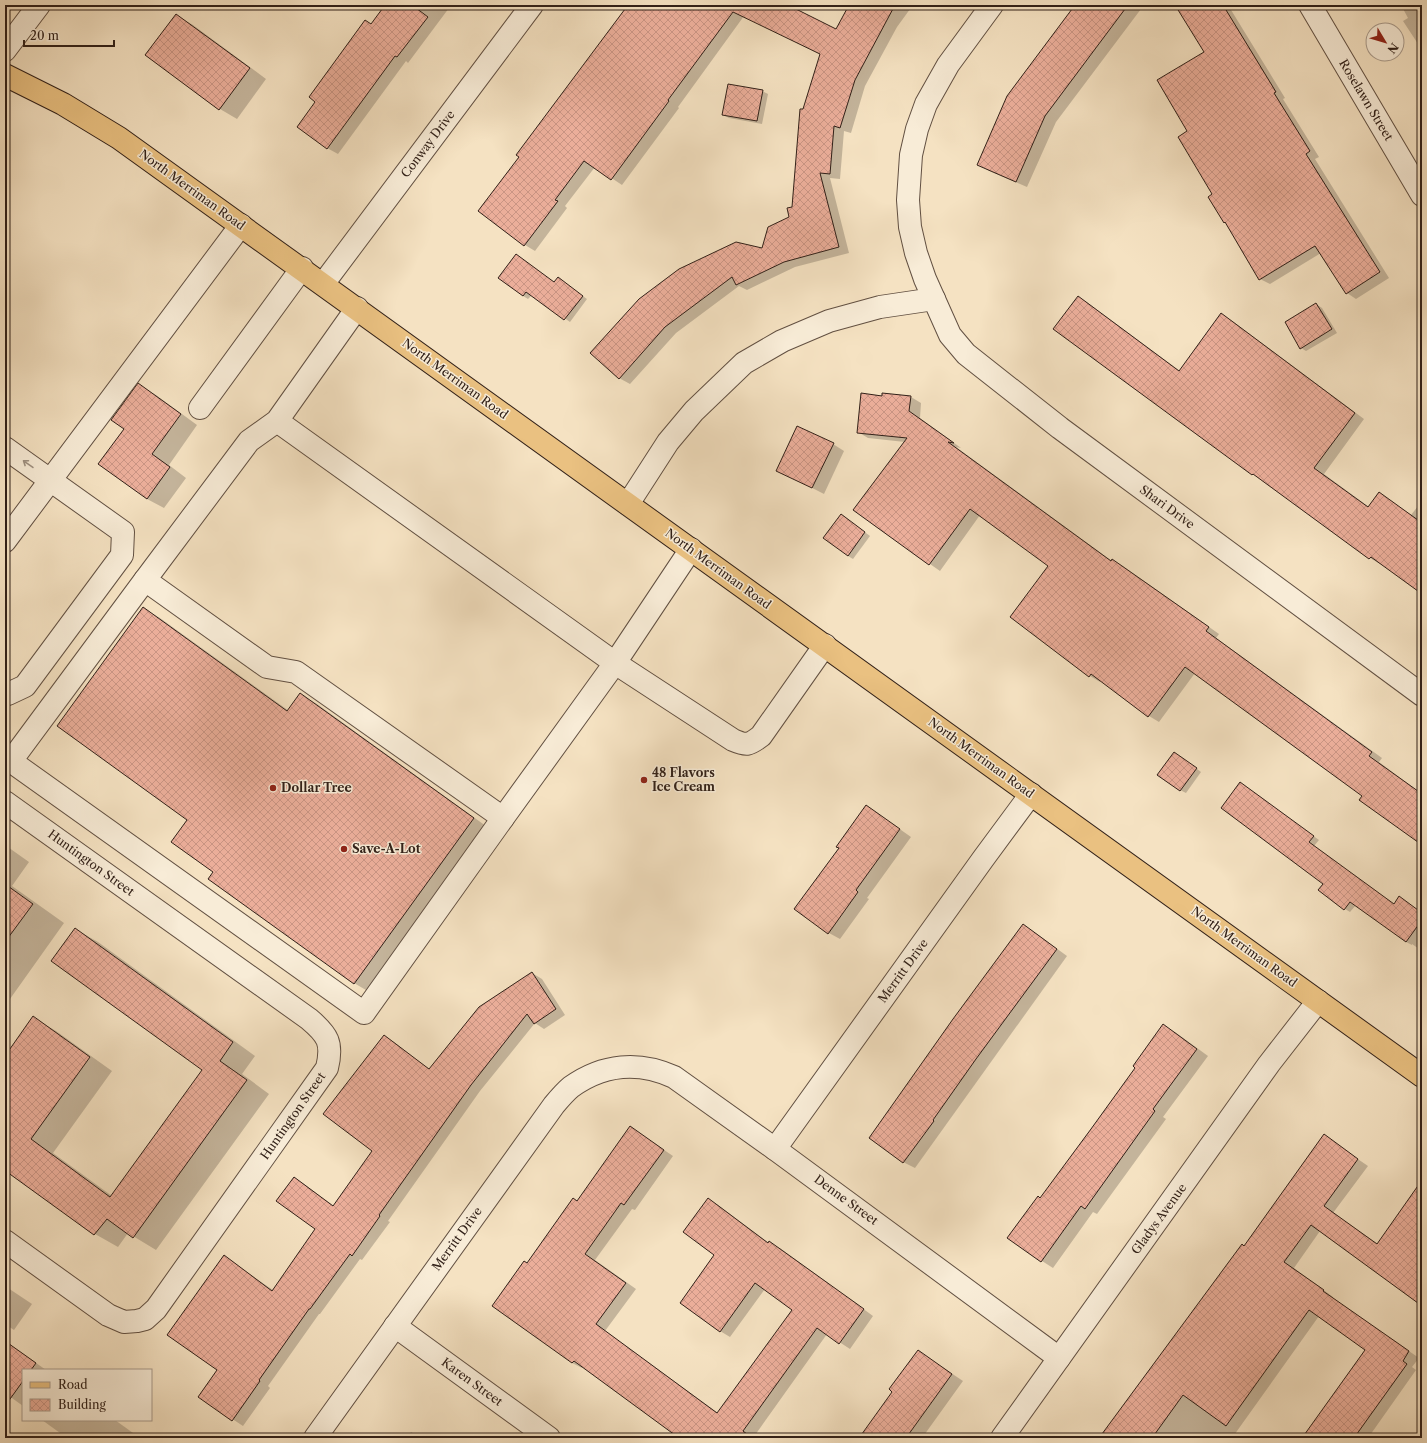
<svg xmlns="http://www.w3.org/2000/svg" width="1427" height="1443" font-family="'Libre Caslon Text',serif">
<defs>
<pattern id="building-cross-hatch" width="8" height="8" patternUnits="userSpaceOnUse"><rect width="8" height="8" fill="#ebae9a"/><path d="M0 0l8 8M0 8l8-8" fill="none" stroke="#ca9584"/></pattern>
</defs>
<rect width="100%" height="100%" fill="#f5e2c2"/>
<filter id="stains"><feTurbulence type="fractalNoise" baseFrequency=".005" numOctaves="4"/><feColorMatrix values="0 0 0 0 .2 0 0 0 0 .09 0 0 0 0 .02 0 0 0 .5 -.17"/></filter>
<radialGradient id="worn" r=".72"><stop offset=".6" stop-color="#630" stop-opacity="0"/><stop offset="1" stop-color="#630" stop-opacity=".3"/></radialGradient>
<g fill="#0003">
<path d="M387 5H454L451 9 449 8 408 63 406 61 338 154 327 148 317 101Z"/>
<path d="M630 5H786L836 30 850 5H913L897 27 865 86 851 133 844 131 840 179 830 178 849 253 795 267 747 290 739 286 676 333 630 384 619 378 592 353 762 249 791 217 793 208 804 110 821 55 744 16 678 107 679 108 622 185 595 167 565 206 567 208 535 251 525 245 521 157Z"/>
<path d="M1076 5H1144L1056 122 1027 187 989 171 978 164Z"/>
<path d="M1193 5H1228L1285 98 1283 99 1319 157 1315 159 1389 278 1356 299 1347 293 1321 253 1270 284 1260 279 1227 224 1224 222 1189 131 1206 52Z"/>
<path d="M1401 5H1422V50L1403 21 1408 18Z"/>
<path d="M176 15 193 25 266 79 237 119 220 109Z"/>
<path d="M762 91 768 94 762 124 729 118 723 115Z"/>
<path d="M516 255 555 283 563 282 587 299 570 322 532 295 528 299 523 296Z"/>
<path d="M1078 297 1088 303 1180 371 1222 315 1231 320 1364 419 1324 474 1369 507 1379 493 1411 515 1422 501V592L1381 562 1380 564 1370 558 1262 479 1252 474Z"/>
<path d="M1316 304 1322 308 1337 333 1306 351 1301 348Z"/>
<path d="M139 385 156 395 197 425 169 465 186 478 164 508 147 499 125 429Z"/>
<path d="M883 397H911L921 403 920 418 961 448 956 447 1112 561 1113 560 1123 566 1219 634 1216 638 1382 758 1379 762 1422 794V844L1364 796 1195 673 1159 722 1149 716 1101 681 1100 682 1090 676 1050 566 980 515 940 571 930 564 855 510 905 442 868 438 858 432Z"/>
<path d="M833 444 844 451 824 494 777 470Z"/>
<path d="M846 518 870 536 853 559 848 556Z"/>
<path d="M143 608 160 618 289 711 300 694 317 704 490 829 371 993 354 983 214 872 188 820Z"/>
<path d="M1180 756 1201 772 1186 793 1180 790Z"/>
<path d="M1240 783 1319 840 1314 846 1394 904 1422 913V951L1412 944V945L1406 942 1356 905 1350 912 1345 909Z"/>
<path d="M867 806 911 837 867 898 869 899 840 939 829 933 795 909 840 848Z"/>
<path d="M5 845 29 862 12 886 64 923 5 1006Z"/>
<path d="M1023 925 1034 932 1067 956 915 1168 903 1162Z"/>
<path d="M75 929 98 942 255 1056 242 1074 269 1094 156 1250 128 1233 118 1247 95 1234 5 1169V1057L34 1018 56 1031 112 1071 53 1153 112 1196 204 1070Z"/>
<path d="M532 973 542 979 565 1015 544 1029 535 1023 480 1091 388 1221 390 1222 362 1260 360 1259 320 1314H319L268 1386 270 1388 243 1426 199 1397 219 1370 224 1257 273 1290 316 1229 294 1178 304 1184 334 1206 373 1151 384 1036 394 1042 430 1070Z"/>
<path d="M1163 1026 1175 1032 1208 1056 1163 1117 1166 1119 1097 1214 1093 1212 1053 1268 1042 1261 1009 1237 1041 1199 1137 1068Z"/>
<path d="M630 1127 673 1156 635 1210 632 1209 595 1260 636 1289 605 1331 718 1413 793 1310 765 1289 730 1337 720 1331 715 1254 708 1199 718 1205 769 1243 780 1248 873 1316 850 1349 827 1334 753 1438H682L583 1367 582 1368 572 1363 528 1264 577 1202Z"/>
<path d="M1324 1136 1368 1166 1333 1213 1378 1244 1422 1203V1305L1320 1231 1294 1268 1333 1297 1332 1298 1419 1358 1412 1367 1416 1370 1368 1438H1303L1366 1349 1319 1316 1232 1438H1101L1245 1247Z"/>
<path d="M5 1286 32 1304 14 1330 5 1324Z"/>
<path d="M5 1341 46 1370H23V1406L5 1393Z"/>
<path d="M918 1351 963 1381 922 1438H860L894 1392Z"/>
<path d="M42 1420H115L140 1438H67Z"/>
<path d="M411 1432 421 1438H407Z"/>
</g>
<g fill="url(#building-cross-hatch)" stroke="#312018">
<path d="M385 5H412L428 17 397 57 395 56 327 149 297 127 315 102 309 97 365 20 371 24Z"/>
<path d="M628 5H788L836 29 849 5H895L855 80 840 128 834 126 830 174 820 173 839 247 784 262 736 285 732 277 665 327 619 379 590 353 639 299 679 269 736 242 762 248 768 227 789 217 787 208 792 207 800 109H803L820 54 733 12 668 100 669 101 611 180 584 161 555 200 558 201 524 246 478 211 519 157 516 155Z"/>
<path d="M1075 5H1128L1045 116 1016 182 977 165 1007 96Z"/>
<path d="M1175 5H1223L1276 92 1274 93 1310 151 1306 154 1380 272 1346 294 1315 246 1259 280 1225 222 1224 223 1208 197 1212 194 1178 137 1187 131 1157 80 1204 52Z"/>
<path d="M176 14 250 68 219 110 145 55Z"/>
<path d="M728 84 763 90 757 121 722 115Z"/>
<path d="M516 254 554 282 558 277 583 296 564 320 526 292 523 296 498 278Z"/>
<path d="M1078 296 1179 371 1221 313 1355 413 1314 468 1368 507 1379 492 1422 523V594L1371 557 1369 559 1253 474 1252 475 1053 329Z"/>
<path d="M1316 303 1332 329 1300 349 1285 322Z"/>
<path d="M138 383 181 414 152 454 170 467 147 499 98 464 124 429 111 420Z"/>
<path d="M861 393 882 396V393L911 396 909 411 954 443 948 442 1111 561 1112 559 1209 627 1206 631 1372 752 1369 756 1422 794V845L1359 800 1362 796 1185 667 1148 717 1091 674 1089 677 1010 617 1048 566 970 509 929 565 853 510 907 438 857 433Z"/>
<path d="M797 426 834 443 812 488 776 471Z"/>
<path d="M841 514 865 532 848 556 823 538Z"/>
<path d="M143 607 287 711 300 693 474 818 354 984 208 879 213 872 171 842 187 820 57 726Z"/>
<path d="M1174 752 1197 768 1180 791 1157 775Z"/>
<path d="M1240 782 1314 836 1309 842 1394 904 1399 896 1422 913V920L1406 942 1350 902 1344 910 1318 890 1323 884 1221 808Z"/>
<path d="M866 805 900 829 856 890 858 892 828 934 794 909 839 848 836 847Z"/>
<path d="M5 884 33 904 5 942Z"/>
<path d="M1023 924 1057 949 976 1059 933 1120 934 1121 903 1163 869 1138 953 1019Z"/>
<path d="M75 928 233 1042 220 1061 247 1080 133 1238 107 1219 94 1235 7 1172 5 1175V1056L33 1016 90 1057 31 1139 110 1197 202 1070 51 961Z"/>
<path d="M532 972 556 1009 534 1024 527 1014 471 1085 379 1215 380 1216 352 1256 350 1254 310 1309H309L259 1380 260 1381 232 1421 198 1397 217 1370 167 1335 224 1255 272 1291 315 1229 276 1201 294 1177 333 1206 372 1151 323 1114 384 1035 429 1069 479 1007Z"/>
<path d="M1163 1024 1197 1049 1153 1109 1155 1111 1085 1209 1081 1206 1041 1262 1007 1238 1038 1196 1040 1198 1091 1129 1135 1068 1133 1066Z"/>
<path d="M630 1126 664 1150 624 1205 621 1203 585 1254 626 1283 596 1324 717 1413 792 1310 755 1283 720 1332 680 1303 714 1255 683 1232 708 1198 768 1243 769 1241 864 1309 839 1344 817 1328 743 1431 752 1438H679L574 1361 572 1363 492 1306 524 1261 527 1263 573 1198 577 1201Z"/>
<path d="M1324 1134 1358 1159 1324 1206 1377 1244 1422 1180V1306L1311 1225 1284 1262 1324 1290 1323 1291 1409 1351 1403 1361 1407 1364 1354 1438H1302L1365 1350 1309 1310 1226 1426 1183 1395 1152 1438H1099L1242 1244 1244 1246Z"/>
<path d="M5 1341 36 1363 31 1370H23V1381L5 1406Z"/>
<path d="M918 1350 952 1374 906 1438H859L892 1392 889 1389Z"/>
</g>
<g fill="none" stroke-linecap="round" stroke-linejoin="round">
<defs>
<g id="minor">
<path d="M992 5 948 65 926 104 917 129 911 155 908 200 910 227 916 253 925 279 950 335 966 354 1060 428 1422 695"/>
<path d="M1310 5 1422 195"/>
<path d="M5 50 39 5"/>
<path d="M323 284 532 5"/>
<path d="M200 408 302 268"/>
<path d="M277 421 249 441 145 580 267 667 296 672 503 818 615 663 277 421 357 308"/>
<path d="M5 448 123 532 122 555 25 686 8 694 5 692"/>
<path d="M628 504 668 442 694 411 744 363 782 341 829 321 880 307 934 299"/>
<path d="M5 541 241 225"/>
<path d="M691 549 615 663 733 740C747 746 749 745 761 736L825 645"/>
<path d="M5 757 364 1013 503 818"/>
<path d="M11 761 145 580"/>
<path d="M5 802 309 1019C328 1035 333 1043 327 1068L156 1309 145 1319 137 1321 124 1322 108 1315 5 1241"/>
<path d="M775 1149 983 859 1031 794"/>
<path d="M395 1326 549 1438"/>
<path d="M315 1438 554 1105C559 1099 565 1092 571 1087 603 1064 639 1061 674 1077L775 1149 1059 1358"/>
<path d="M1002 1438 1269 1064 1318 1001"/>
</g>
<path id="major" d="M5 75 63 104 119 138 1422 1076"/>
</defs>
<use href="#minor" stroke="#625042" stroke-width="24"/>
<use href="#major" stroke="#312018" stroke-width="24"/>
<use href="#minor" stroke="#f8ecd7" stroke-width="22"/>
<use href="#major" stroke="#eac181" stroke-width="22"/>
</g>
<defs><path id="oneway-shaft" d="M-6 0H5M1.5-3L5.5 0L1.5 3" fill="none" stroke-width="1.6" stroke-linecap="round" stroke-linejoin="round"/></defs>
<use stroke="#9e9081" href="#oneway-shaft" transform="translate(28 464) rotate(-145)"/>
<g fill="#8f2418" stroke="#f8ecd7" stroke-width="1.5">
<circle cx="644" cy="780" r="4"/>
<circle cx="273" cy="788" r="4"/>
<circle cx="344" cy="849" r="4"/>
</g>
<g text-anchor="middle" stroke-width="3" stroke-linejoin="round" paint-order="stroke">
<g font-size="12" fill="#312018" stroke="#f8ecd7">
<text transform="translate(1366 100) rotate(59)" y="4">Roselawn Street</text>
<text transform="translate(428 144) rotate(-53)" y="4">Conway Drive</text>
<text transform="translate(192 190) rotate(36)" y="4">North Merriman Road</text>
<text transform="translate(455 379) rotate(36)" y="4">North Merriman Road</text>
<text transform="translate(1167 507) rotate(36)" y="4">Shari Drive</text>
<text transform="translate(718 569) rotate(36)" y="4">North Merriman Road</text>
<text transform="translate(981 758) rotate(36)" y="4">North Merriman Road</text>
<text transform="translate(91 863) rotate(36)" y="4">Huntington Street</text>
<text transform="translate(1244 947) rotate(36)" y="4">North Merriman Road</text>
<text transform="translate(903 971) rotate(-54)" y="4">Merritt Drive</text>
<text transform="translate(293 1116) rotate(-55)" y="4">Huntington Street</text>
<text transform="translate(846 1200) rotate(36)" y="4">Denne Street</text>
<text transform="translate(1159 1219) rotate(-54)" y="4">Gladys Avenue</text>
<text transform="translate(457 1239) rotate(-54)" y="4">Merritt Drive</text>
<text transform="translate(472 1382) rotate(36)" y="4">Karen Street</text>
</g>
<g font-size="12" font-weight="bold" fill="#312018" stroke="#f8ecd7" text-anchor="start">
<text x="652" y="777">48 Flavors<tspan x="652" dy="14">Ice Cream</tspan></text>
<text x="281" y="792">Dollar Tree</text>
<text x="352" y="853">Save-A-Lot</text>
</g>
</g>
<rect width="1427" height="1443" fill="none" stroke="#f5e2c2" stroke-width="20"/>
<rect x="6" y="6" width="1415" height="1431" fill="none" stroke="#312018" stroke-width="2"/>
<rect x="10" y="10" width="1407" height="1423" fill="none" stroke="#312018"/>
<rect x="22" y="1369" width="130" height="52" fill="#f8ecd7" stroke="#a89a8b"/>
<rect x="30" y="1382" width="20" height="6" fill="#eac181" stroke="#a89a8b"/>
<text x="58" y="1389" font-size="12" fill="#312018">Road</text>
<rect x="30" y="1399" width="20" height="12" fill="url(#building-cross-hatch)" stroke="#a89a8b"/>
<text x="58" y="1409" font-size="12" fill="#312018">Building</text>
<g transform="translate(1385 42) rotate(128)"><circle r="19" fill="#f8ecd7" stroke="#a89a8b"/>
<path d="M0-3L7 15L0 10L-7 15Z" fill="#8f2418"/>
<text y="-6" font-size="11" font-weight="bold" text-anchor="middle" fill="#312018">N</text>
</g>
<path d="M24 40v6h90v-6" fill="none" stroke="#312018" stroke-width="2"/>
<text x="30" y="40" font-size="12" fill="#312018" stroke="#f8ecd7" stroke-width="3" paint-order="stroke">20 m</text>
<rect width="100%" height="100%" filter="url(#stains)"/>
<rect width="100%" height="100%" fill="url(#worn)"/>
</svg>
